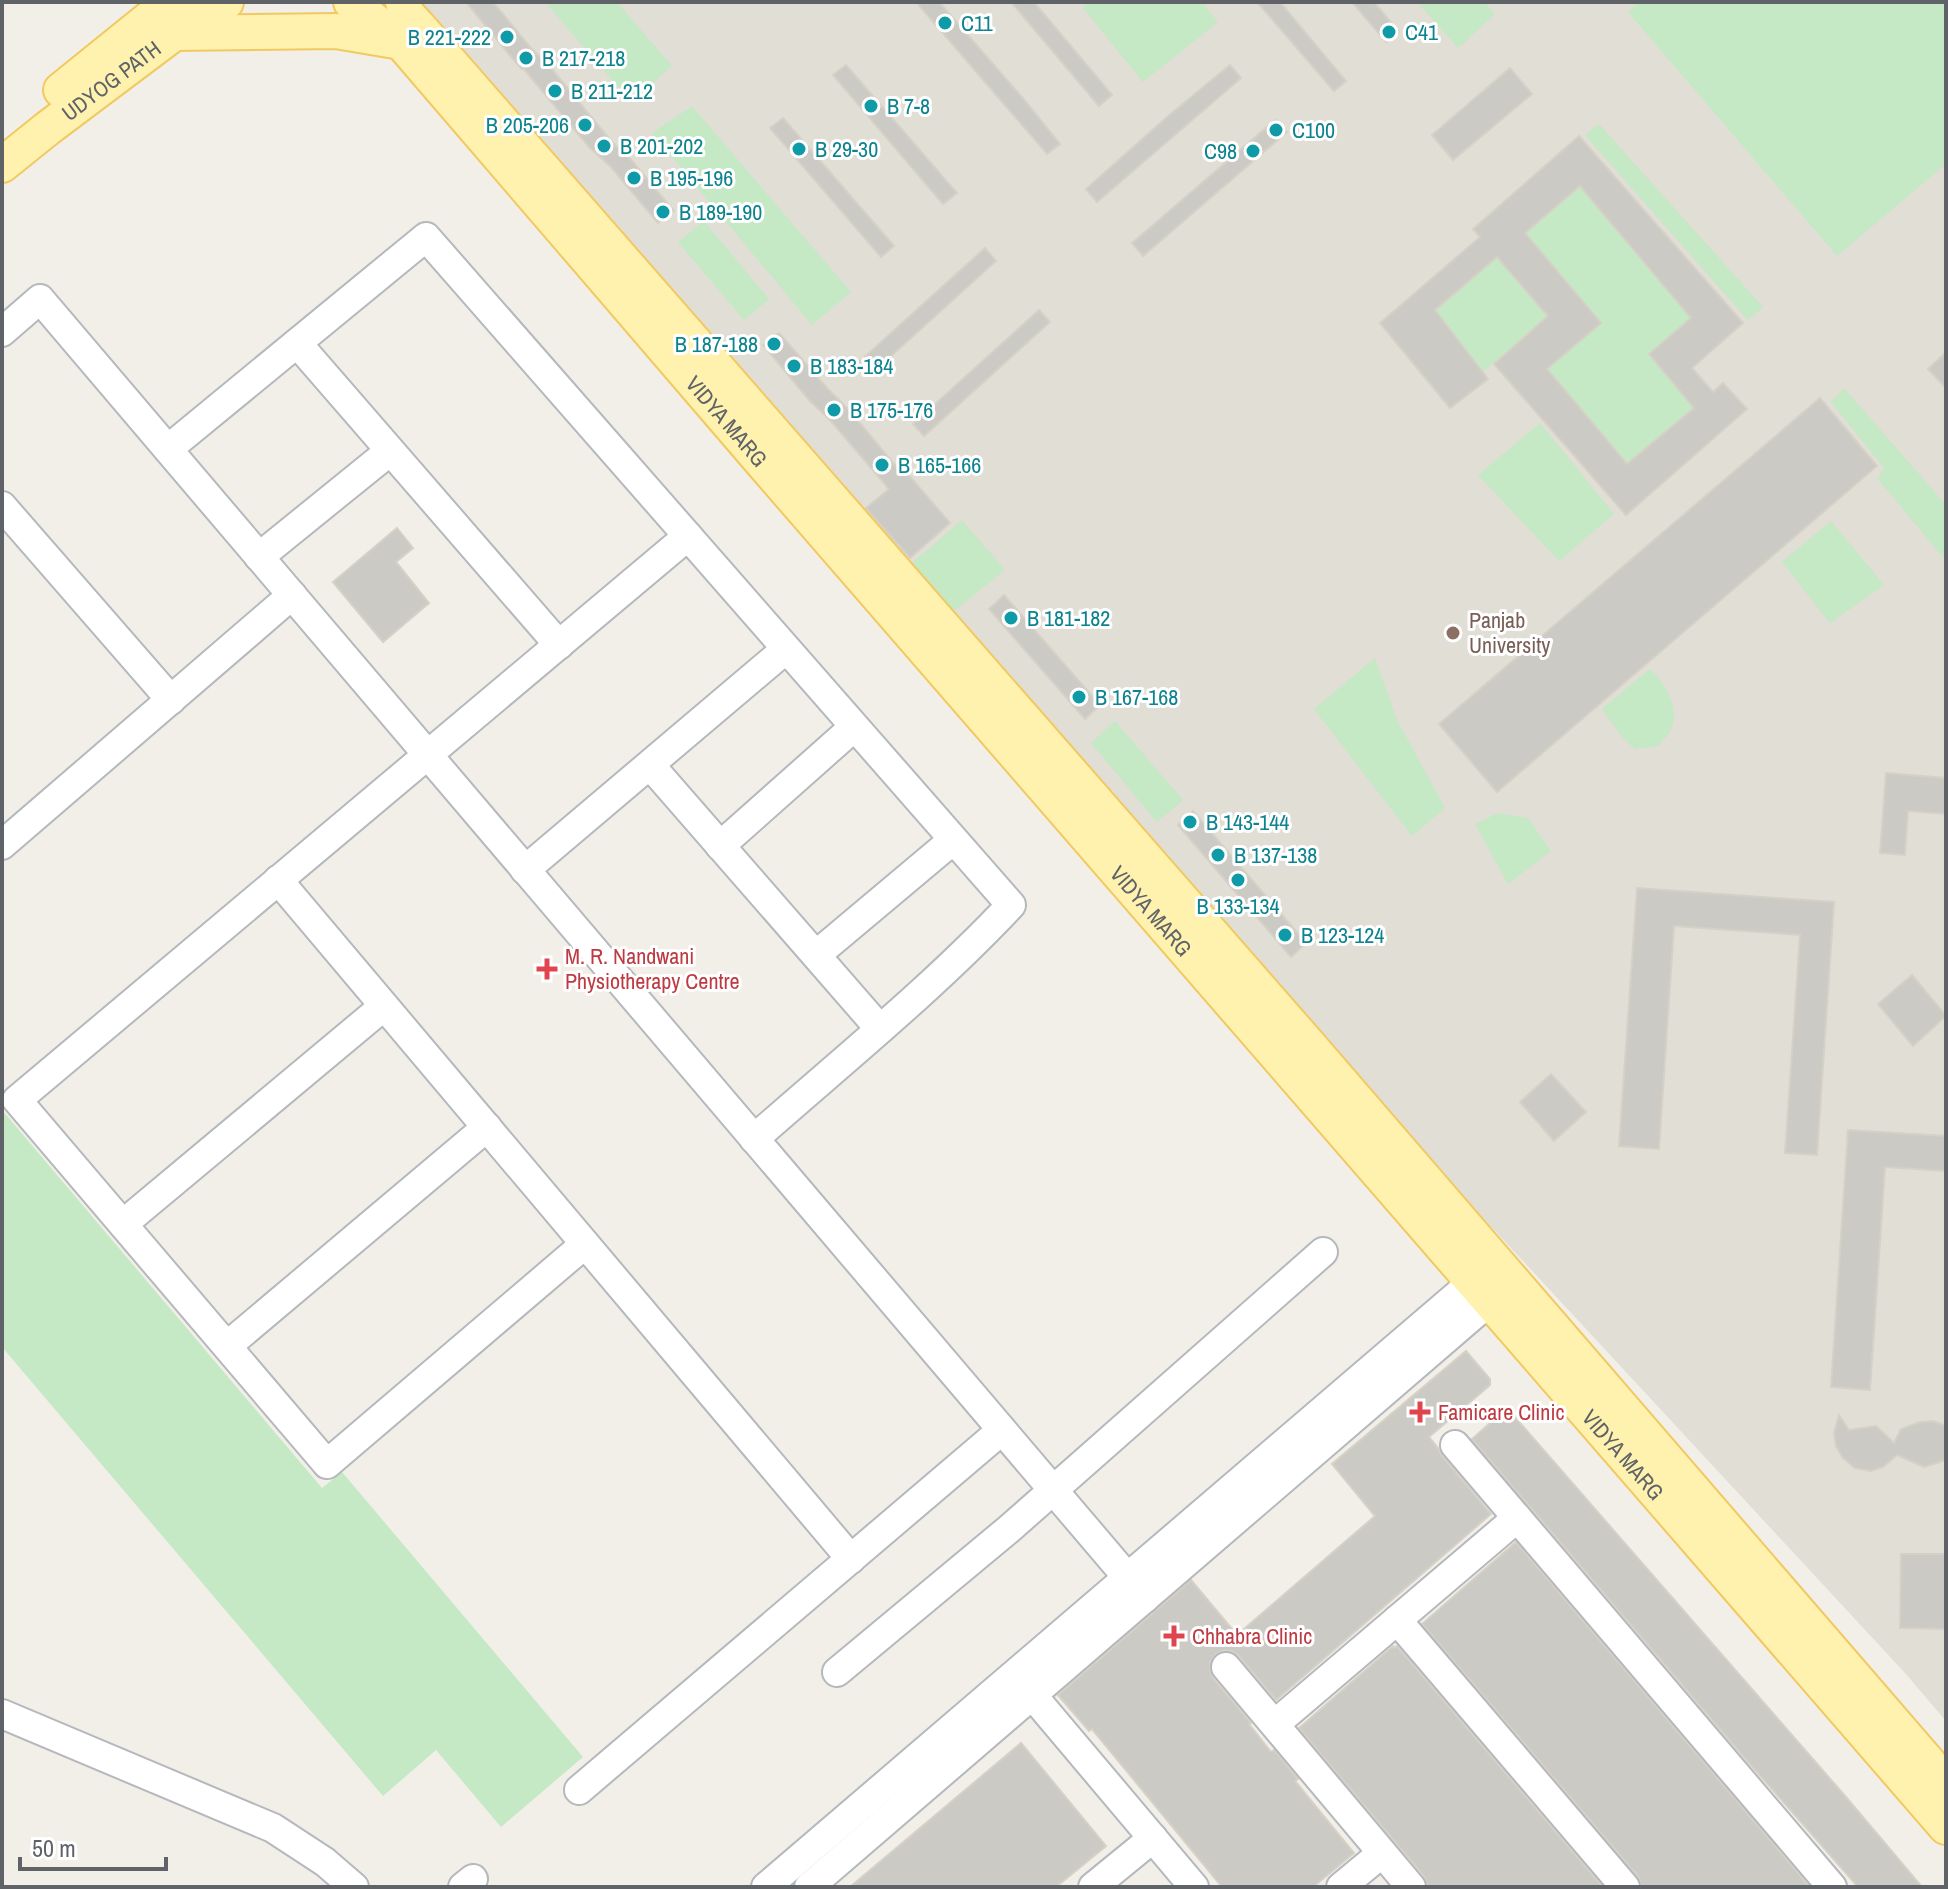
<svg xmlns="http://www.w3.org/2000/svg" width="1948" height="1889" font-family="'Archivo Narrow',sans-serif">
<rect width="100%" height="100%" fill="#f1efe8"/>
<path fill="#e1ded6" d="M411 2H1946V1721L1905 1673 1268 986Z"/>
<g fill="#c5e8c5">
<path d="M545 2H617L672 66 631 102Z"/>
<path d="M1090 2H1202L1218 22 1143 82 1083 8Z"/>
<path d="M1417 2H1484L1495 14 1458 48Z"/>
<path d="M1639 2H1946V164L1837 256 1628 12Z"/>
<path d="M692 106 851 292 812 325 652 133Z"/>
<path d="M1599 124 1763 307 1748 320 1585 135Z"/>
<path d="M1580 186 1691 318 1649 354 1694 408 1627 464 1547 369 1600 323 1525 233Z"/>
<path d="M704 221 769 299 744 320 678 242Z"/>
<path d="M1497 257 1548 316 1483 372 1435 310Z"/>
<path d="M1844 388 1946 505V561L1878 479 1884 468 1831 402Z"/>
<path d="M1540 423 1614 514 1559 561 1478 475Z"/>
<path d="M962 520 1005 570 954 611 912 563Z"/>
<path d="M1831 521 1884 585 1830 623 1782 562Z"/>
<path d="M1375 658 1397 720 1445 808 1412 836 1314 709Z"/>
<path d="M1650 669C1665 683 1681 709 1671 730 1668 735 1662 741 1658 746L1635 749 1623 738 1602 709Z"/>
<path d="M1115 721 1183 800 1157 822 1091 743Z"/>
<path d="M1498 813 1528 818 1551 851 1508 884 1475 824Z"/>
<path d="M2 1110 322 1488 342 1472 583 1757 501 1827 436 1750 383 1796 2 1347Z"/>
</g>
<g fill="#cccac5" stroke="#d6d1c6" stroke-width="2" fill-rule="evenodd">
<path d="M466 2H493L530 47 551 68 607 136 617 147 619 146 628 157H629L674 211 658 223 611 167 589 147 523 68 522 69 512 58Z"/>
<path d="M916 2H939L1022 97 1060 144 1047 154Z"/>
<path d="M1011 2H1034L1112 95 1099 106Z"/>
<path d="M1257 2H1280L1346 81 1334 91Z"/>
<path d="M1352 2H1374L1399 32 1386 42Z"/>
<path d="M846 65 957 193 943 204 833 75Z"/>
<path d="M1230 65 1241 78 1097 202 1086 189 1167 117Z"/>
<path d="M1510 68 1532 94 1453 160 1432 135Z"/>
<path d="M783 118 894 246 881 257 770 128Z"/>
<path d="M1275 120 1287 132 1143 256 1132 243Z"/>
<path d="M1579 136 1743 323 1692 368 1713 392 1723 383 1747 409 1626 515 1494 364 1548 316 1497 257 1435 310 1488 379 1450 408 1380 323 1480 237 1473 229ZM1580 186 1691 318 1649 354 1694 408 1627 464 1547 369 1601 323 1525 233Z"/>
<path d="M985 248 996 261 870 375 859 362Z"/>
<path d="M1039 310 1050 322 924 436 913 424Z"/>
<path d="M779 333 828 389 849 410 904 476 907 473 950 523 910 558 866 508 889 489 830 420 809 400 763 345Z"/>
<path d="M1946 352V388L1928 369Z"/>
<path d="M1820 398 1877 466 1497 792 1439 724Z"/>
<path d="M397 528 413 548 396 562 429 603 383 642 333 582Z"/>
<path d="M1004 595 1100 705 1085 719 989 609Z"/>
<path d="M1886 773 1946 778V814L1908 811 1905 855 1880 853Z"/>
<path d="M1193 811 1306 943 1291 957 1178 825Z"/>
<path d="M1637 888 1834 902 1817 1155 1785 1153 1800 935 1674 926 1659 1149 1619 1146Z"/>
<path d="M1912 975 1946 1016 1913 1046 1878 1004Z"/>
<path d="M1551 1074 1586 1112 1554 1141 1520 1102Z"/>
<path d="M1848 1130 1946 1136V1171L1885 1167 1870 1390 1831 1387Z"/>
<path d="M1466 1351 1490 1379V1385L1429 1437 1438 1448 1442 1456 1491 1514 1276 1700 1239 1656 1232 1651 1224 1650 1216 1654 1210 1662V1671L1213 1678 1251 1723 1249 1724 1271 1752 1274 1750 1298 1779 1295 1781 1354 1853 1313 1887H1222L1092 1729 1089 1731 1058 1695 1191 1580 1237 1635 1375 1516 1332 1464Z"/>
<path d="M1507 1408 1846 1797 1922 1887H1858L1748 1762 1472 1439Z"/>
<path d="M1839 1415 1849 1430 1876 1426 1894 1443 1901 1429 1920 1422 1933 1421 1946 1426V1460L1924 1467 1897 1455 1883 1467 1871 1471 1855 1468 1843 1458 1836 1446 1834 1433Z"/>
<path d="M1516 1542 1810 1887H1642L1638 1876 1422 1624Z"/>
<path d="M1901 1554H1946V1629L1900 1628Z"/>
<path d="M1393 1646 1394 1648 1397 1646 1603 1887H1428L1424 1876 1299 1728Z"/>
<path d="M1021 1743 1106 1846 1056 1887H850Z"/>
</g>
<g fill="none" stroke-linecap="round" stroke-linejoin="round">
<defs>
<g id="minor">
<path d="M2 332 40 299 1145 1598"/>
<path d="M297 343 559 645"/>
<path d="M168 449 426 237 1011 905C932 989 840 1063 754 1139"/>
<path d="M2 506 171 700"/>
<path d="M259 557 390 451"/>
<path d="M650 765 880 1029"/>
<path d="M2 845 292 595"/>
<path d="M720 846 854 727"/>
<path d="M525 870 786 649"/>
<path d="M278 880 851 1559"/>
<path d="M816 955 953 840"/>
<path d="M123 1224 384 1006"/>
<path d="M585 1244 327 1464 17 1100 688 536"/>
<path d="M227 1346 487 1127"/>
<path d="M1455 1445 1832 1887"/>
<path d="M1397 1620 1625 1887"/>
<path d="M1226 1667 1411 1887"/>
<path d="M837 1672 1009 1529 1323 1252"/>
<path d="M1022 1683 1194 1887"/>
<path d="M2 1714 273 1828 325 1862 354 1887"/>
<path d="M1275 1724 1517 1518"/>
<path d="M579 1790 1002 1430"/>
<path d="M463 1887 473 1879"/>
<path d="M766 1887 1489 1268"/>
<path d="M809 1887 1506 1287"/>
<path d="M1093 1887 1153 1838"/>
<path d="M1341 1887 1382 1853"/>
</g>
<g id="major">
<path id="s1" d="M351 2 401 42 767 468 1946 1827"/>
<path d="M403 2 406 13 419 27 1308 1044 1946 1783"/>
<path d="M174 33 336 31 401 42"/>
<path d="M61 90 170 2"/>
<path id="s2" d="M2 165 48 128 209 7 226 2"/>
</g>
</defs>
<use href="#minor" stroke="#b5b8bc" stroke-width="32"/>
<use href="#major" stroke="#f2c960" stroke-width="38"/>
<use href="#minor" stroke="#fff" stroke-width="28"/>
<use href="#major" stroke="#fff2af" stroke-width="34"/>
</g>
<g fill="#0f9aa8" stroke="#fff" stroke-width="3">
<circle cx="945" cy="23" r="8"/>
<circle cx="1389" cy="32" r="8"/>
<circle cx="507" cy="37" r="8"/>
<circle cx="526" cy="58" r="8"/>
<circle cx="555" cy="91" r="8"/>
<circle cx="871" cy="106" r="8"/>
<circle cx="585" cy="125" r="8"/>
<circle cx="1276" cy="130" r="8"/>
<circle cx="604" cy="146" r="8"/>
<circle cx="799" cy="149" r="8"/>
<circle cx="1253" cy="151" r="8"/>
<circle cx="634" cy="178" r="8"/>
<circle cx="663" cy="212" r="8"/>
<circle cx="774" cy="344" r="8"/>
<circle cx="794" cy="366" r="8"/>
<circle cx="834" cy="410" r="8"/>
<circle cx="882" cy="465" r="8"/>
<circle cx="1011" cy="618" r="8"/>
<circle cx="1079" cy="697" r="8"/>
<circle cx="1190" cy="822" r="8"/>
<circle cx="1218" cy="855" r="8"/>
<circle cx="1238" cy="880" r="8"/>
<circle cx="1285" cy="935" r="8"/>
</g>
<circle fill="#8d6e63" stroke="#fff" stroke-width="3" cx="1453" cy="633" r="8"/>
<g fill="#e0444e" stroke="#fff" stroke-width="3">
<path d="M543 957h8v8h8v8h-8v8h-8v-8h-8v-8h8z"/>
<path d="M1416 1400h8v8h8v8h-8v8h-8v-8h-8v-8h8z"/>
<path d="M1170 1624h8v8h8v8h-8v8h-8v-8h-8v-8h8z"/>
</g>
<g text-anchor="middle" stroke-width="6" stroke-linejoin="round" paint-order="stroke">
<g font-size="22" fill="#0d838f" stroke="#fff" text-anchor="start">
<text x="961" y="31">C11</text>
<text x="1405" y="40">C41</text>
<text x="491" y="45" text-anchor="end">B 221-222</text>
<text x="542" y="66">B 217-218</text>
<text x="571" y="99">B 211-212</text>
<text x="887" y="114">B 7-8</text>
<text x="569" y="133" text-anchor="end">B 205-206</text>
<text x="1292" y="138">C100</text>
<text x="620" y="154">B 201-202</text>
<text x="815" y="157">B 29-30</text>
<text x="1237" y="159" text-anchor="end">C98</text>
<text x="650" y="186">B 195-196</text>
<text x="679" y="220">B 189-190</text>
<text x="758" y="352" text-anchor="end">B 187-188</text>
<text x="810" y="374">B 183-184</text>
<text x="850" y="418">B 175-176</text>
<text x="898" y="473">B 165-166</text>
<text x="1027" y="626">B 181-182</text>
<text x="1095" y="705">B 167-168</text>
<text x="1206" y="830">B 143-144</text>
<text x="1234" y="863">B 137-138</text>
<text x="1238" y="914" text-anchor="middle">B 133-134</text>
<text x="1301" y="943">B 123-124</text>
</g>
<g font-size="22" fill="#5f6368" stroke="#fff">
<text dy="8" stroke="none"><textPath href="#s2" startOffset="138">UDYOG PATH</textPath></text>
<text dy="8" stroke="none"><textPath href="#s1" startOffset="564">VIDYA MARG</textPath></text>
<text dy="8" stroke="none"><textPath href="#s1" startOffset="1212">VIDYA MARG</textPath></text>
<text dy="8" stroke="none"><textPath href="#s1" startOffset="1932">VIDYA MARG</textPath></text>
</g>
<g font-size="22" fill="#785e54" stroke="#fff" text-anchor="start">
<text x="1469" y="628">Panjab<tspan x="1469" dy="25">University</tspan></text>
</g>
<g font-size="22" fill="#be3a42" stroke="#fff" text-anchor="start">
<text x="565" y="964">M. R. Nandwani<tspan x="565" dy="25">Physiotherapy Centre</tspan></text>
<text x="1438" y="1420">Famicare Clinic</text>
<text x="1192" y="1644">Chhabra Clinic</text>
</g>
</g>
<rect width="1948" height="1889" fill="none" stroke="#5f6368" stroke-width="8"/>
<path d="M20 1857v12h146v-12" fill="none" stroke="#5f6368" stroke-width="4"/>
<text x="32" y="1857" font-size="24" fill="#5f6368" stroke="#ffffff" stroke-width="6" paint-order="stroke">50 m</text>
</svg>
